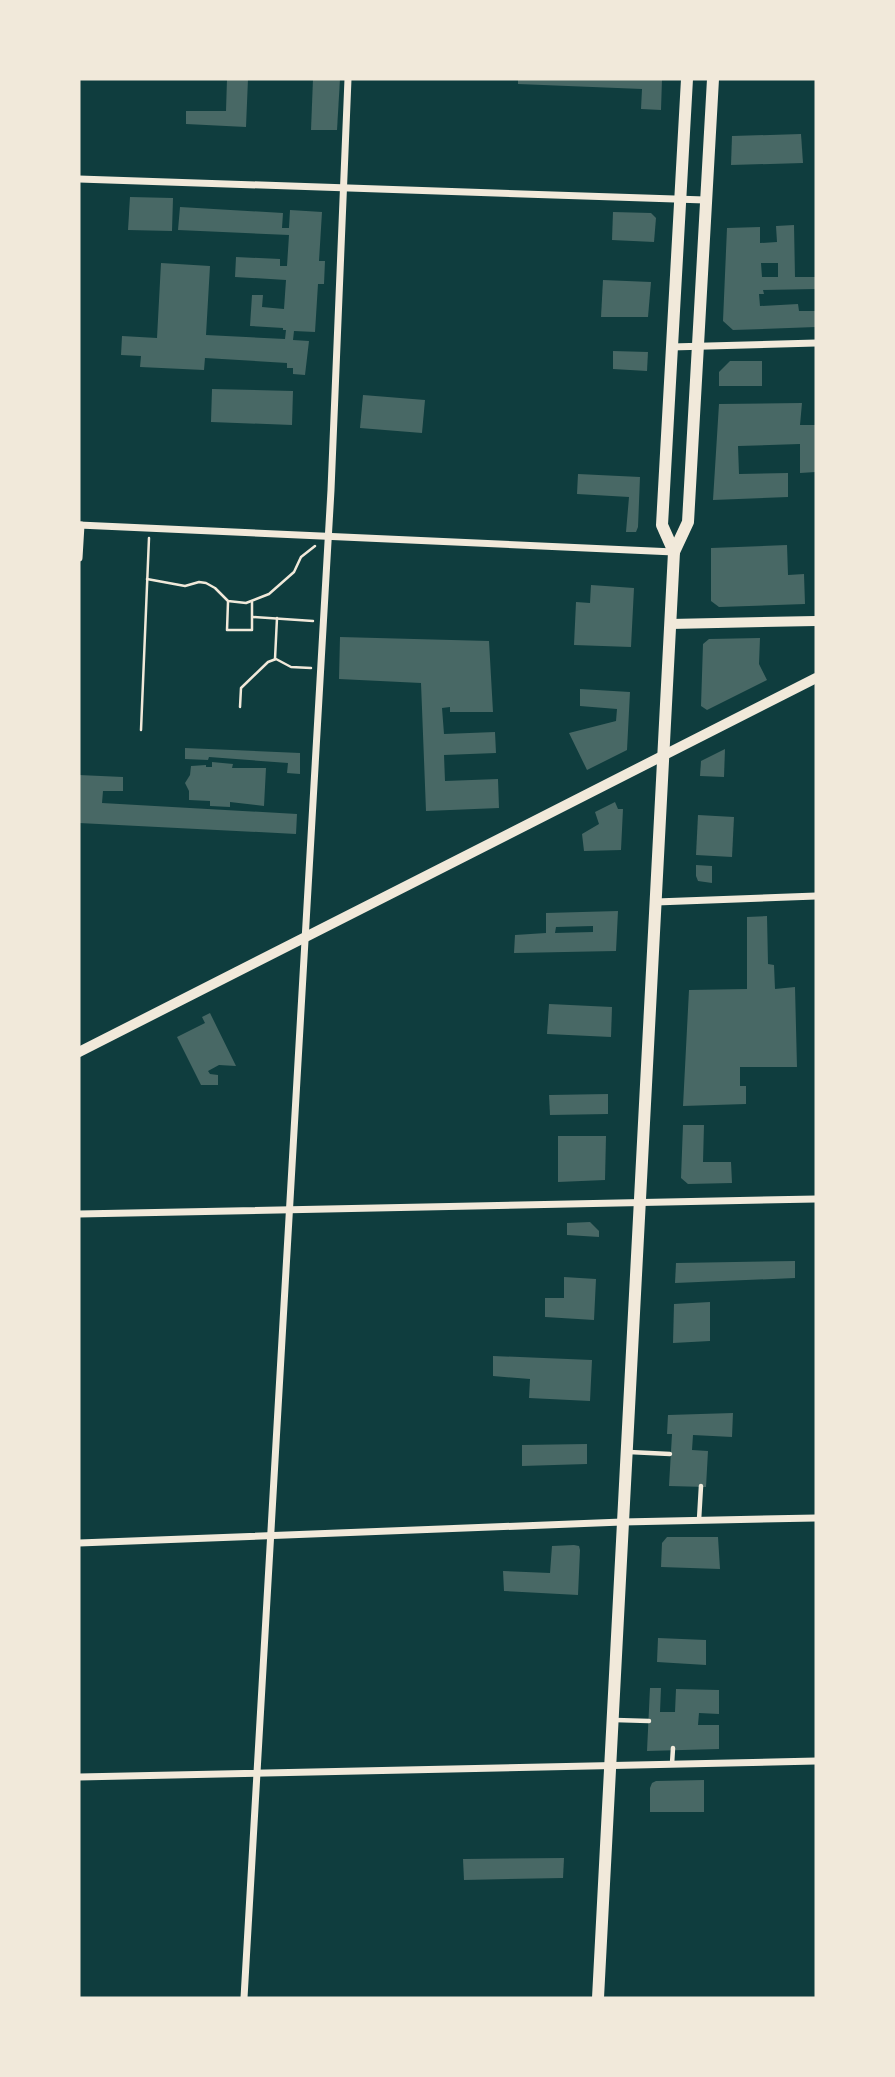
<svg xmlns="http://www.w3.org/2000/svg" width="895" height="2077" font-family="'Playfair Display',serif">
<rect width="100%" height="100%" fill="#0f3d3e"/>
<g fill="#486865" fill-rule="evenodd">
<path d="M227 79H248L246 127 186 124V111H226Z"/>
<path d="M313 79H340L337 130H311Z"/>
<path d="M518 79H662L661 110 641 109 642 89 518 84Z"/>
<path d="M801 134 803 163 731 165 732 136Z"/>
<path d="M130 197 173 198 172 231 128 230Z"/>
<path d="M180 207 283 213 282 228H289L290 210 322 212 319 261H325L324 284H318L315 332 294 331 293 340 309 341 305 375 293 374V368H287V363L205 358 204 370 140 367 141 356 121 355 122 336 157 338 161 263 210 266 206 335 285 339 286 330H283V328L250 326 252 295H263L262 307 284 309 286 280 235 277 236 257 280 259V266H287L289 235 178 230Z"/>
<path d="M613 212 651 213 656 218 654 242 612 240Z"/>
<path d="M794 225 795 277H816V289L763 290 764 294H759L760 306 798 304 799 311H816V327L733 330 723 321 727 228 760 227V243L777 242 776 226ZM761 263H778V277H762Z"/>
<path d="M603 280 651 282 648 317H601Z"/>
<path d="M613 351 648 352 647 371 613 369Z"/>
<path d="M730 361H762V386H719V372Z"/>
<path d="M212 389 293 391 292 425 211 422Z"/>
<path d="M363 395 425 400 422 433 360 428Z"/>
<path d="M802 403 800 425H816V472L800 473V444L738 446 739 474 788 473V497L713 500 719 404Z"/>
<path d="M578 474 640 477 638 527 636 532H626L629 497 577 494Z"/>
<path d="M787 545 788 575 804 574 805 604 719 607 711 601V548Z"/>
<path d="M591 585 634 588 631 647 574 645 576 602 590 603Z"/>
<path d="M340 637 489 641 493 712H450V707L442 708 444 734 495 732 496 753 444 755 445 781 498 779 499 808 426 811 421 683 339 679Z"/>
<path d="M760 638 759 664 767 680 707 710 701 706 703 644 709 639Z"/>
<path d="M580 689 630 692 627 750 587 770 569 733 616 721 617 709 580 706Z"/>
<path d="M185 748 300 753V774L287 773 288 763 209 757 208 760 185 759Z"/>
<path d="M725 749 724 777 700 776 701 761Z"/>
<path d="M212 762 233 764 232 768H266L264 806 230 802V807L210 806V801L189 800V791L185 783 190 775 191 766 206 765V767H212Z"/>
<path d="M79 775 123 777V791H103L102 803 297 814 296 834 79 823Z"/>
<path d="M615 802 618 809H623L621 850 584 851 582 834 599 824 595 812Z"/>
<path d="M698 815 734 817 732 857 696 855Z"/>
<path d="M696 865 712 866V883L698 881 696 876Z"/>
<path d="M618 911 616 951 514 953 515 935 546 933V913ZM593 926V932L555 933 556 927Z"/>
<path d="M767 916 768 964 774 965 775 989 795 987 797 1067H740V1086H746V1104L683 1106 689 990 747 989V917Z"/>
<path d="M549 1004 612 1007 611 1037 547 1034Z"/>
<path d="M210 1013 236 1066 219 1065 208 1071 210 1074 218 1075V1085H201L177 1037 205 1023 202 1017Z"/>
<path d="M608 1094V1114L550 1115 549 1095Z"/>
<path d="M683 1125H704L703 1162H731L732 1183 688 1184 681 1178Z"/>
<path d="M558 1136H606L605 1180 558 1182Z"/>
<path d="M590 1222 599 1231V1237L567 1235V1223Z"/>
<path d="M795 1261V1278L675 1283 676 1263Z"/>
<path d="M564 1277 596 1279 594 1320 545 1317V1298H564Z"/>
<path d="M710 1302V1341L673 1343 674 1304Z"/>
<path d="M493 1356 592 1360 590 1401 529 1398 530 1379 493 1376Z"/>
<path d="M733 1413 732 1437 693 1435 692 1450 708 1451 706 1487 669 1486 672 1434H667L668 1415Z"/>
<path d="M587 1444V1464L522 1466V1445Z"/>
<path d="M667 1537H718L720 1569 661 1567 662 1543Z"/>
<path d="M574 1545 579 1546 580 1550 578 1595 504 1591 503 1571 550 1573 552 1546Z"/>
<path d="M658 1638 706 1640V1665L657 1662Z"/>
<path d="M650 1688H661L660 1712H675L676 1689 719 1690V1714L699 1713 698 1725H719V1749L647 1751Z"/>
<path d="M704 1780V1812H650V1788L652 1783 656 1781Z"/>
<path d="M564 1858 563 1878 464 1880 463 1859Z"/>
</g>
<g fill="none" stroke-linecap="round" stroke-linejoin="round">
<g stroke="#f1e9da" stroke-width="2.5">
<path d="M147 579 185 586 199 582 206 583 215 588 228 601 246 603 269 594 294 572 301 557 315 546"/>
<path d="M228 602 227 630H252V602"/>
<path d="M253 617 313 621"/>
<path d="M275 659 277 618"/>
<path d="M240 707 241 688 268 662 276 659 291 667 311 668"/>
<path d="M141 730 149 538"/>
</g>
<g stroke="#f1e9da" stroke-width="4.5">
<path d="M629 1452 670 1454"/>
<path d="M699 1520 701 1486"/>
<path d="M615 1720 649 1721"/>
<path d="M672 1764 673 1748"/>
</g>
<g stroke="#f1e9da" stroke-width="7">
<path d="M79 179 705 200"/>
<path d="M671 347 816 343"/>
<path d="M79 525 674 552"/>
<path d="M79 558 81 525"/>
<path d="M656 902 816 896"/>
<path d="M79 1214 816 1199"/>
<path d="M79 1543 622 1522 816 1518"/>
<path d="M79 1777 816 1761"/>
<path d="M244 1998 331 490 348 79"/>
</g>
<g stroke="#f1e9da" stroke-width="10">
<path d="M670 624 816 621"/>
<path d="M79 1052 816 678"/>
</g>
<g stroke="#f1e9da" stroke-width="12">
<path d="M674 552 662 525 687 79"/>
<path d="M598 1998 674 552 688 522 713 79"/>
</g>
</g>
<rect width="895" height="2077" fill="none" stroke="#f1e9da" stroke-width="161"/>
</svg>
